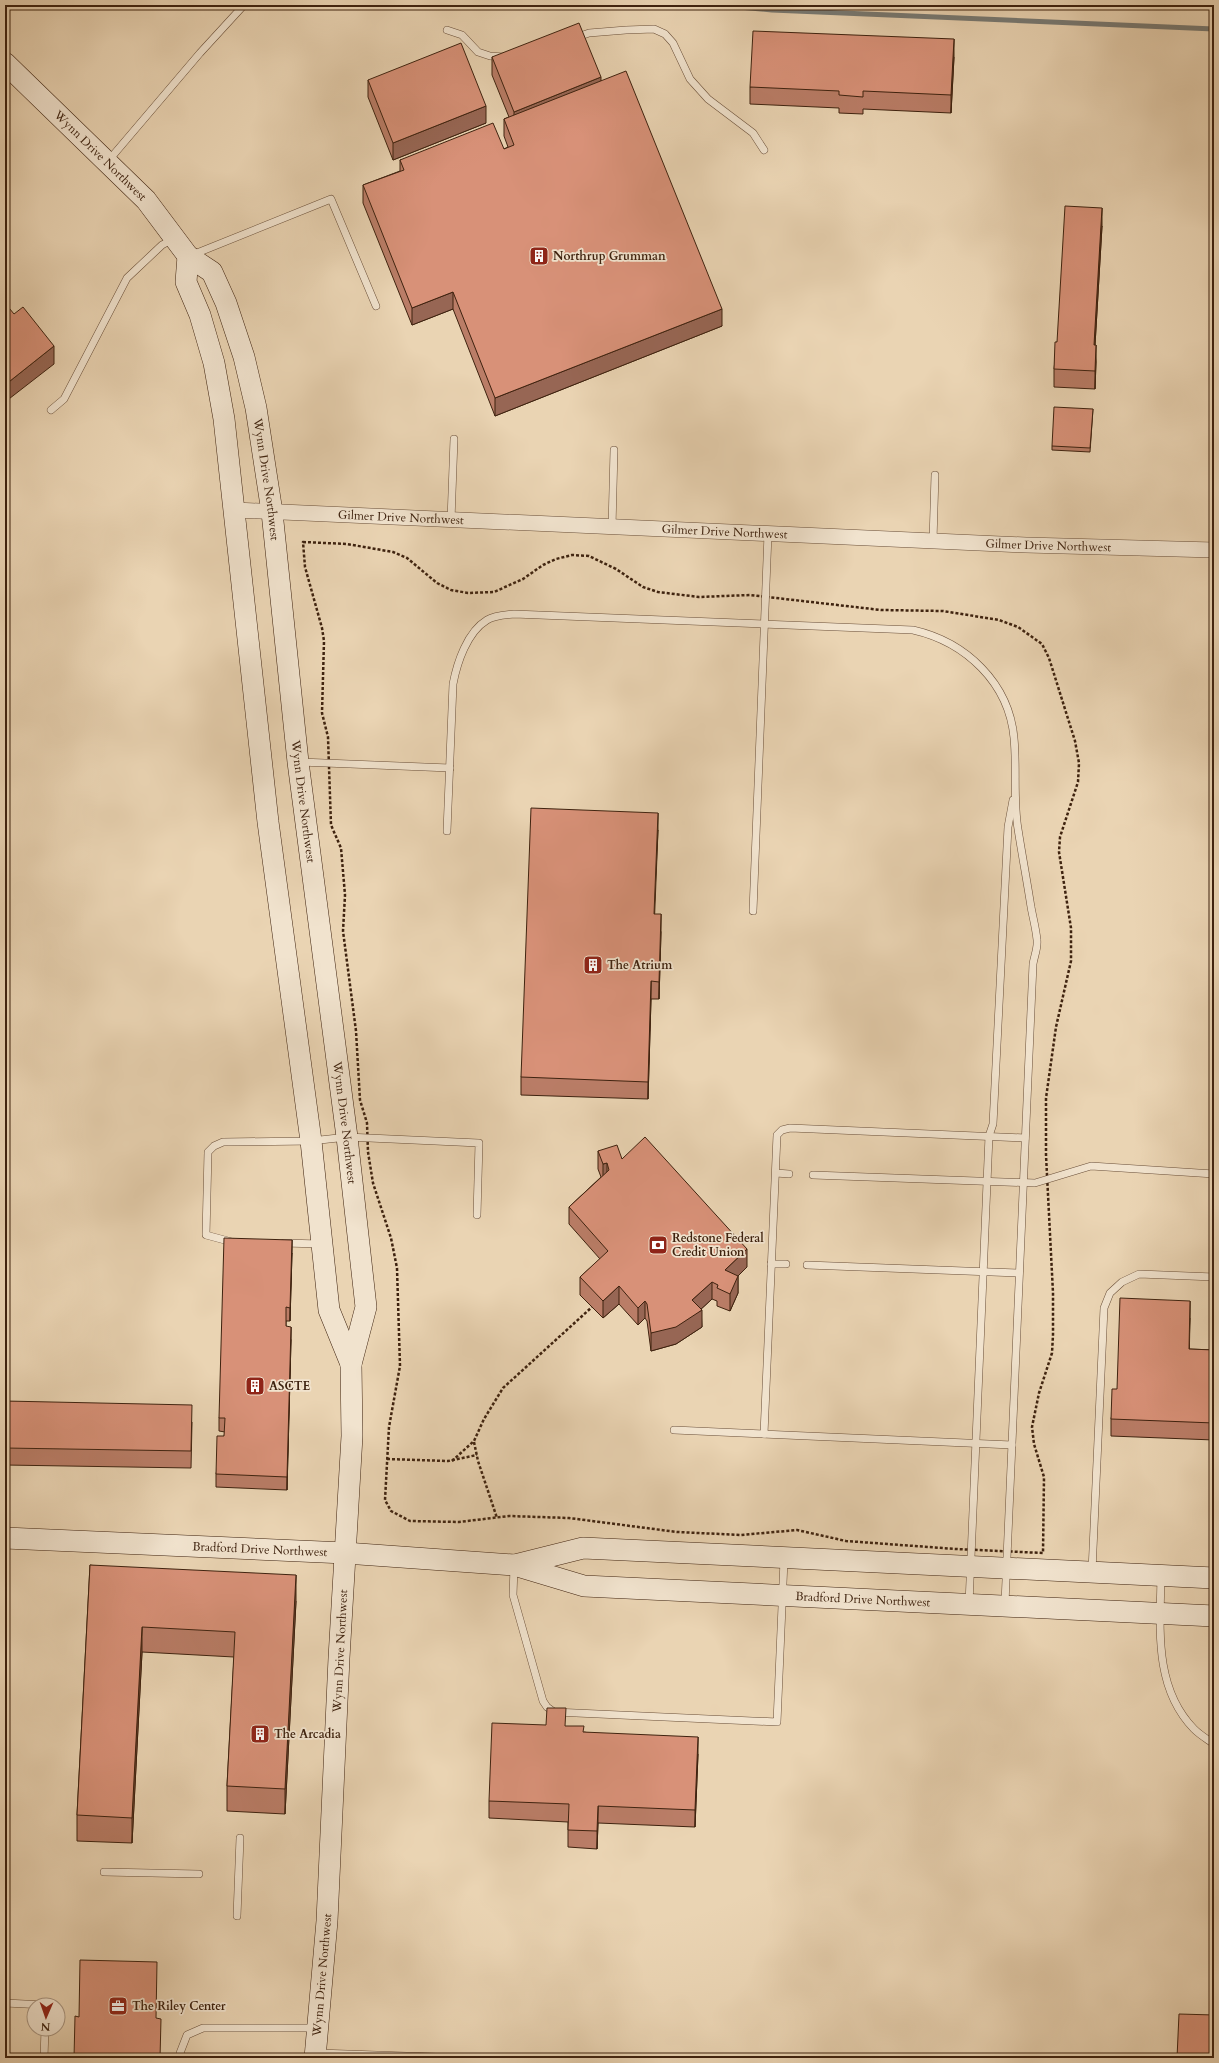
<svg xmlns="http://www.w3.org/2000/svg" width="1219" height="2063" font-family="Cardo,serif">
<rect width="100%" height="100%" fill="#ead4b3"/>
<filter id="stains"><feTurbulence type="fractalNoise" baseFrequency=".005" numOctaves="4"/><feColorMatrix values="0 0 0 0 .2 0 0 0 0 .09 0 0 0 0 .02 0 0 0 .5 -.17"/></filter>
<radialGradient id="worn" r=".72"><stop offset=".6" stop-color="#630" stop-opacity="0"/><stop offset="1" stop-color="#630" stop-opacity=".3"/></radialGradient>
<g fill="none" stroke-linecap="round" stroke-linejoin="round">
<path stroke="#787a74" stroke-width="5" d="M716 5 772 10 1214 29"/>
<defs>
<g id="lane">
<path d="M447 30 462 35 478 52 490 56 504 57"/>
<path d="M575 38 589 33 626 30 654 29 665 34 673 43 690 79 708 99 753 133 764 150"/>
<path d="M109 160 200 53 244 5"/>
<path d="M192 255 331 199 376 306"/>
<path d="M51 410 64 399 127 278 162 245 173 239"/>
<path d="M451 520 454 439"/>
<path d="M612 527 614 450"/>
<path d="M933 541 935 475"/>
<path d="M300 762 450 768"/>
<path d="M447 831 453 684C457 663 467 632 487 620 495 615 506 615 514 614L913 630C966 642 1009 683 1014 738 1017 768 1013 799 1018 829 1022 855 1027 881 1031 907 1033 918 1036 929 1037 940 1038 948 1034 957 1033 964L1005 1603"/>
<path d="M753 911 768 534"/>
<path d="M776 1173 789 1174"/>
<path d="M813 1175 1035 1183 1091 1166 1214 1174"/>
<path d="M232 1242 206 1235 208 1152 214 1146 223 1142 311 1141 347 1137 479 1143 477 1215"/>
<path d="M284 1243 320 1244"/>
<path d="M771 1264H786"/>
<path d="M807 1265 1019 1273"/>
<path d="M674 1430 1012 1445"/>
<path d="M764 1434 777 1135 782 1130 790 1128 1025 1138"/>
<path d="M514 1567 513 1595 543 1701 547 1707 554 1712 777 1722 784 1560"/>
<path d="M1092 1571 1104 1308 1110 1293 1122 1282 1139 1274 1214 1277"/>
<path d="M1161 1577C1160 1629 1154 1688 1194 1729 1200 1735 1207 1739 1214 1744"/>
<path d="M969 1604 989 1136 993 1124 1008 827 1013 800"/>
<path d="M104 1872 199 1874"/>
<path d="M237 1916 240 1838"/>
<path d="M5 2003 45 2005"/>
<path d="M318 2053 465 2058"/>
<path d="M44 2058 45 2029"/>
<path d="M180 2058V2053L187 2035 203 2028H315"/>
</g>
<g id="street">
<path id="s1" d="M235 510 1026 545 1214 550"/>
</g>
<g id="secondary">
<path id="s2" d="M5 63 146 200 188 256 212 272 226 303 244 357 256 408 272 512 298 762 347 1137 366 1307 351 1364 352 1436 339 1658 327 1921 315 2058"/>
<path d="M188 256 186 282 200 315 214 363 224 419 268 822 311 1141 329 1310 351 1364"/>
<path id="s3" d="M5 1538 345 1553 514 1565 584 1586 1214 1616"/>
<path d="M515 1565 583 1548 1214 1578"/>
</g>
</defs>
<use href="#lane" stroke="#694e38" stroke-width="8"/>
<use href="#street" stroke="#694e38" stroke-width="16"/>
<use href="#secondary" stroke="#3e220f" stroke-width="22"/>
<g stroke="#3e220f" stroke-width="2.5" stroke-dasharray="3 2" stroke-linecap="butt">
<path d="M303 542 347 544 393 552 407 558 437 583 451 590 468 593 494 592 523 579 543 565 556 559 572 555 589 556 616 569 643 587 658 592 699 597 750 595 881 610 943 611 999 620 1018 627 1042 644 1049 658 1075 741 1079 763 1078 782 1060 837 1059 852 1071 928V961L1056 1027 1046 1098V1155L1053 1293V1335L1052 1353 1039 1393 1032 1427 1034 1444 1044 1477 1043 1553 956 1549 846 1541 797 1530 741 1535 677 1532 569 1518 509 1516 459 1522 410 1521 391 1511 385 1500 389 1427 400 1366 397 1268 391 1238 373 1183 368 1152 367 1123 360 1100 356 1031 343 931 345 895 341 848 331 825 328 737 322 713 324 641 322 628 305 567Z"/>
<path d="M474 1442 478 1461 497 1518"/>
<path d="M387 1459 448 1461 477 1455"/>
<path d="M452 1461 474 1441 484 1419 503 1388 592 1307"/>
</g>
<use href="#lane" stroke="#f1e3ce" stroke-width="7"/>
<use href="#street" stroke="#f1e3ce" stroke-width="15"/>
<use href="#secondary" stroke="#f1e3ce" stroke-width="21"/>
</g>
<g fill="#ba7d67" stroke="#3e220f">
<path d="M492 57 601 80 722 326 495 416 453 309 412 325 363 203V185L400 171V160L504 149 508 147 504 136V119L509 117 492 75Z"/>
<path d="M954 57 951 113 863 109V114L839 113V108L750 104V87Z"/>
<path d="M368 80 486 123 393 160 368 97Z"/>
<path d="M1102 226 1095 345 1096 362 1095 389 1054 387V369L1057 342Z"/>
<path d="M1093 409 1090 452 1052 450V446Z"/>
<path d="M658 830 654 914 661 932 659 999H651L648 1099 521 1095V1077Z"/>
<path d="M598 1151 622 1159 747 1267 738 1276V1293L730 1311 717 1306V1301L712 1299 701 1309 702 1327 676 1344 651 1351 647 1321 645 1318 638 1325 619 1304 603 1318 580 1295V1277L600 1259 569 1224V1207L601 1177 598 1169Z"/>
<path d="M292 1253 290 1321H286V1326L291 1340 287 1490 216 1487V1474L224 1436 225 1432 219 1431V1418Z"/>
<path d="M1190 1318 1189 1349 1214 1350V1440L1111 1436V1419L1117 1389Z"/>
<path d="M5 1401 192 1422 191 1468 5 1465Z"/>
<path d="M90 1565 296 1601 285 1814 227 1811V1786L234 1657 142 1652 132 1843 77 1841V1815Z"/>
<path d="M584 1732 698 1754 695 1827 598 1823 597 1849 568 1847V1822L489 1818V1801Z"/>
</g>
<g fill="#976654" stroke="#3e220f">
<path d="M954 39V57L951 113V95Z"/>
<path d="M601 77V94L514 129V112Z"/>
<path d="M486 106V123L393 160V143Z"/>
<path d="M1102 208V226L1094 362V345Z"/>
<path d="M7 287V305L5 306V289Z"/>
<path d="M453 292V309L412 325V308Z"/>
<path d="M722 309V326L495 416V398Z"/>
<path d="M1096 345V362L1095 389V371Z"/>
<path d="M54 346V364L5 402V385Z"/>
<path d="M658 813V830L654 931V914Z"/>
<path d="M661 914V932L659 999V982Z"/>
<path d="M651 981V999L648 1099V1082Z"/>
<path d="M607 1163V1180L603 1182V1164Z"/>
<path d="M292 1240V1253L290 1321V1308Z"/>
<path d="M747 1249V1267L738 1276V1293L730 1311V1294L725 1270Z"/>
<path d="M712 1282V1299L698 1312 702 1310V1327L676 1344 651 1351V1333L692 1300Z"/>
<path d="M619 1286V1304L603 1318V1301Z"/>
<path d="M645 1301V1318L638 1325V1308Z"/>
<path d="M1190 1301V1318L1189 1367V1349Z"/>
<path d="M291 1327V1340L287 1490V1477Z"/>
<path d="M296 1575V1601L285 1814V1789Z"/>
<path d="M142 1627V1652L132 1843V1818Z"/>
<path d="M698 1737V1754L695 1827V1810Z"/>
<path d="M598 1806V1823L597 1849V1831Z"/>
</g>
<g fill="#d89178" stroke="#3e220f">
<path d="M579 23 601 77 514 112 492 57Z"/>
<path d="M753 31 954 39 951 95 863 91V97L839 95V91L750 87Z"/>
<path d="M461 43 486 106 393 143 368 80Z"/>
<path d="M626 71 722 309 495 398 453 292 412 308 363 185 404 170 400 160 493 123 504 149 514 145 504 119Z"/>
<path d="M1065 206 1102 208 1094 345H1096L1095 371 1054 369 1055 342H1057Z"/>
<path d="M5 303 14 314 23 307 54 346 5 385Z"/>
<path d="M1054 407 1093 409 1090 448 1052 446Z"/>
<path d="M531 808 658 813 654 914H661L659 982 651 981 648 1082 521 1077Z"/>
<path d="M645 1137 747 1249 725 1270 738 1276 730 1294 717 1288 718 1285 712 1282 692 1300 702 1310 676 1327 651 1333 647 1304 645 1301 638 1308 619 1286 603 1301 580 1277 608 1251 569 1207 609 1170 607 1163 603 1164 598 1151 617 1145 622 1159Z"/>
<path d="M224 1238 292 1240 290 1308 286 1307V1326L291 1327 287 1477 216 1474 217 1436H224L225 1418H219Z"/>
<path d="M1120 1298 1190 1301 1189 1349 1214 1350V1423L1111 1419 1112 1389H1117Z"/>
<path d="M5 1401 192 1405 191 1451 5 1448Z"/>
<path d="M90 1565 296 1575 285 1789 227 1786 235 1632 142 1627 132 1818 77 1815Z"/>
<path d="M547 1708H566L565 1726H584L583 1732 698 1737 695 1810 598 1806 597 1831 568 1830 569 1804 489 1801 492 1723 546 1725Z"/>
<path d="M80 1960 157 1962 156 2018 161 2019 160 2058H74L75 2016 79 2017Z"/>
<path d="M1179 2014 1214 2015V2058H1177Z"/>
</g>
<defs>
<symbol id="building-square" viewBox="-11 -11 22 22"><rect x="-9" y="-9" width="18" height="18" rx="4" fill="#8f2418" stroke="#f1e3ce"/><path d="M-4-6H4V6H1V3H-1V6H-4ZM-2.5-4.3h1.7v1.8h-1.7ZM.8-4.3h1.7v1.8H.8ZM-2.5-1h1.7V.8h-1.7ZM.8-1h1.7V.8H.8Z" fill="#fff"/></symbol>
<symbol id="bank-square" viewBox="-11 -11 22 22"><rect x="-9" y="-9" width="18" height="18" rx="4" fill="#8f2418" stroke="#f1e3ce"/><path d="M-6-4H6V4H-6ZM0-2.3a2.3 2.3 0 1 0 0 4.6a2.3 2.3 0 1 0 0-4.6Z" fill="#fff"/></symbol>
<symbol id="office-square" viewBox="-11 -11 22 22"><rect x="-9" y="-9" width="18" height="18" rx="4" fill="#8f2418" stroke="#f1e3ce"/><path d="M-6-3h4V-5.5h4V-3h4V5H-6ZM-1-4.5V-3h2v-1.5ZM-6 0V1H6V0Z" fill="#fff"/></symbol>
</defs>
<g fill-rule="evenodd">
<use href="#building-square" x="528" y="245" width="22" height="22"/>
<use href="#building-square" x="582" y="954" width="22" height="22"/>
<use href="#bank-square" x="647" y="1234" width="22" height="22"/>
<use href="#building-square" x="244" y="1375" width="22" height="22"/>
<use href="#building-square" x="249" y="1723" width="22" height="22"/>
<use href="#office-square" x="107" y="1995" width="22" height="22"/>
</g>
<g text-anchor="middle" stroke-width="3.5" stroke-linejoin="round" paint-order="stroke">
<g font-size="12" fill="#3e220f" stroke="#f1e3ce">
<text dy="4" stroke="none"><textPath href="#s2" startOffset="133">Wynn Drive Northwest</textPath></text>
<text dy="4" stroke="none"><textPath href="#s2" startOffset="511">Wynn Drive Northwest</textPath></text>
<text dy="4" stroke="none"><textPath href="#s1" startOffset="166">Gilmer Drive Northwest</textPath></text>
<text dy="4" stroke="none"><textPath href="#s1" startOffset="490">Gilmer Drive Northwest</textPath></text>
<text dy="4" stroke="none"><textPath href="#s1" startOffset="814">Gilmer Drive Northwest</textPath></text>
<text dy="4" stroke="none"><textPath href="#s2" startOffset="835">Wynn Drive Northwest</textPath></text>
<text dy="4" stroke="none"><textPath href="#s2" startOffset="1159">Wynn Drive Northwest</textPath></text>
<text dy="4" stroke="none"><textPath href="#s3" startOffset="255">Bradford Drive Northwest</textPath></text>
<text dy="4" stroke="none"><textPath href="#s3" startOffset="862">Bradford Drive Northwest</textPath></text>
<text transform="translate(340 1651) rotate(-87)" y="4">Wynn Drive Northwest</text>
<text transform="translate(322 1975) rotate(-85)" y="4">Wynn Drive Northwest</text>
</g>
<g font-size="12" font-weight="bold" fill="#3e220f" stroke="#f1e3ce" text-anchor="start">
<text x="553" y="260">Northrup Grumman</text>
<text x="607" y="969">The Atrium</text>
<text x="672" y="1242">Redstone Federal<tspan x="672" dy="14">Credit Union</tspan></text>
<text x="269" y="1390">ASCTE</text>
<text x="274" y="1738">The Arcadia</text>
<text x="132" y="2010">The Riley Center</text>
</g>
</g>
<rect width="1219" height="2063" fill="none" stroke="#ead4b3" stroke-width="20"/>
<rect x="6" y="6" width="1207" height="2051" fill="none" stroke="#3e220f" stroke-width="2"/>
<rect x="10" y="10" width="1199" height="2043" fill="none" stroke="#3e220f"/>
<g transform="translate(46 2017) rotate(182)"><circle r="19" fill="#f1e3ce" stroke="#a99682"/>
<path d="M0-3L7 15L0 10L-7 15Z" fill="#8f2418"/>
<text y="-6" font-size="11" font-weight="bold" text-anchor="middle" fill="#3e220f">N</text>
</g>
<rect width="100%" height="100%" filter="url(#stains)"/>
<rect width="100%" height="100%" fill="url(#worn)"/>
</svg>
